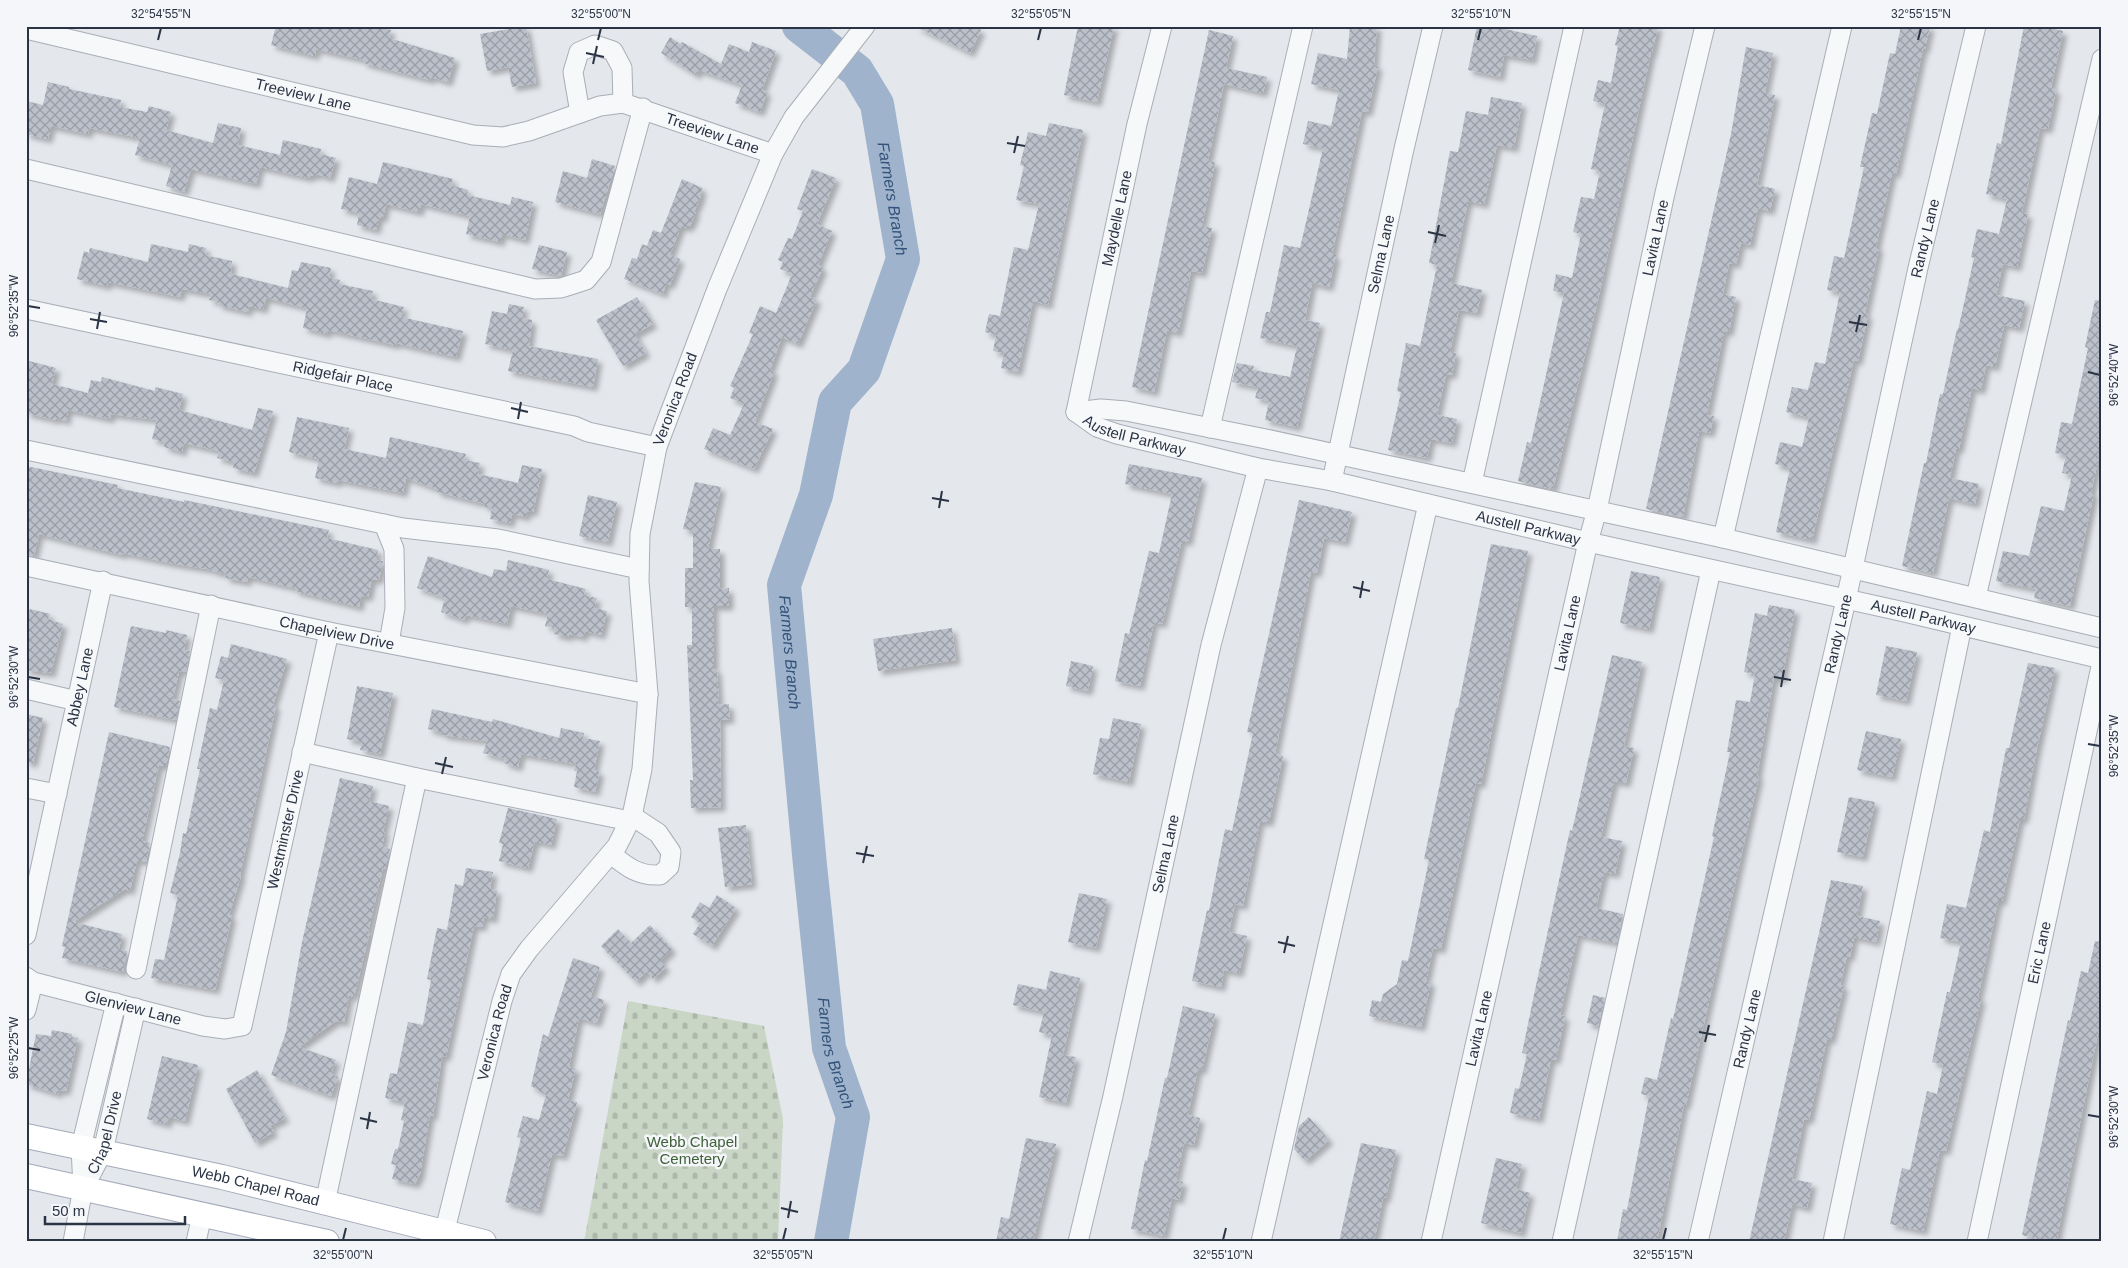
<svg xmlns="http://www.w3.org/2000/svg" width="2128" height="1268" font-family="Arial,sans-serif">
<defs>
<pattern id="cemetery-stones" width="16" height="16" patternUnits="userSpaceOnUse" patternTransform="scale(1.25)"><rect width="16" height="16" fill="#c9d6c5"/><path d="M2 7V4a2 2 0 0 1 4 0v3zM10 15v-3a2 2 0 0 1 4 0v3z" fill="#adb8ab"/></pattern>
<pattern id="building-cross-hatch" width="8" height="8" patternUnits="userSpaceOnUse" patternTransform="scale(1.25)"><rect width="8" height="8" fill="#bbc0ca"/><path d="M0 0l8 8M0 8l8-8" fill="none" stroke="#989da6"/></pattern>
<filter id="shadow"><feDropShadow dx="4.5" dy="4.5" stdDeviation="2.5" flood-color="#0004"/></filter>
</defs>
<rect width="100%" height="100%" fill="#e4e7ec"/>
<path fill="url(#cemetery-stones)" d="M628 1001 764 1026 783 1119 778 1242H584Z"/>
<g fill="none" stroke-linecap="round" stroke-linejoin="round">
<path stroke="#9fb4cc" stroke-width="34" id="s1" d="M799 26 857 71 877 104 903 259 864 370 835 402 816 495 784 585 810 865 829 1048 853 1117 831 1242"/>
</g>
<g fill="url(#building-cross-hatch)" filter="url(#shadow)">
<path d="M276 26H373L391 30 389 38 455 58 448 82 431 77 430 80 363 63 364 60 316 49 315 56 271 45Z"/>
<path d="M526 26 536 83 512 87 508 67 487 71 480 34Z"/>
<path d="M914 26H972L981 30 970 53Z"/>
<path d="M1078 26H1114L1097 102 1064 95Z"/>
<path d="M1350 26H1377L1374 65 1378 66 1368 112 1362 111 1332 255H1336L1329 287 1312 283 1305 320 1320 323 1297 427 1265 420 1269 401 1255 398 1258 387 1232 382 1237 363 1254 366 1253 370 1290 377 1297 346 1260 338 1266 312H1270L1284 245 1300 248 1313 192 1323 148 1303 144 1308 121 1331 126 1339 90 1311 84 1318 53 1347 59Z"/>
<path d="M1477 26H1492L1537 36 1532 60 1504 55 1500 77 1468 70Z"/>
<path d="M1620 26H1658L1652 53H1651L1598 300 1553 489 1518 481 1527 442 1531 443 1564 293 1553 291 1556 274 1572 278 1581 234 1573 232 1581 197 1594 199 1600 171 1591 169 1605 104 1593 101 1598 80 1611 83 1618 46 1615 45Z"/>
<path d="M1901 26H1930L1925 49H1923L1896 174 1892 173 1876 247H1879L1865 314 1868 315 1858 361 1854 360 1812 540 1776 532 1790 468 1775 464 1780 442 1802 447 1809 417 1786 412 1792 387 1808 390 1815 362 1825 364 1840 292 1827 290 1834 256 1844 258 1864 167H1860L1872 113 1877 114 1890 53 1895 54Z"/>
<path d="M2024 26H2042L2063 31 2051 88 2056 90 2048 129 2040 128 2022 213 2028 214 2017 267 2003 264 1996 295 2025 301 2019 328 2004 325 1995 367 1986 365 1981 390 1972 388 1959 449H1956L1950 478 1979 484 1975 504 1949 498 1933 573 1902 566 1924 463H1926L1940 394H1943L1957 329 1958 330 1974 258 1971 257 1977 229 1999 234 2007 199 1986 194 1997 143 2001 144Z"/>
<path d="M1209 30 1233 36 1226 68 1267 77 1263 93 1224 84 1208 161 1215 162 1202 226 1212 228 1202 273 1191 271 1178 333 1167 330 1154 392 1132 387Z"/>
<path d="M670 37 680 44 682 42 721 64 729 44 749 52 752 42 776 51 762 90 767 92 760 112 735 103 742 85 699 70 696 75 661 53Z"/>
<path d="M1746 47 1773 53 1765 93 1775 95 1757 185 1775 189 1770 211 1758 208 1750 245 1741 243 1736 264 1729 263 1723 294 1736 297 1729 332 1724 331 1707 415 1714 416 1710 433 1699 431 1683 517 1646 509 1731 134Z"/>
<path d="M48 82 69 87V89L121 100 120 107 147 112 149 106 171 112 166 130 213 143 218 123 241 128 238 145 280 155 283 140 321 149 320 154 336 158 330 178 316 174 315 176 310 175 309 178 260 167 256 184 191 169 184 192 166 186 172 165 135 155 140 138 89 128 88 134 51 126 48 139 26 134V101L43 105Z"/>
<path d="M1491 97 1522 103 1514 148 1497 145 1484 204 1468 201 1451 283 1482 290 1477 313 1459 310 1450 352 1456 353 1452 375 1446 374 1437 415 1457 419 1452 443 1431 439 1427 458 1388 450 1401 392 1397 391 1406 343 1420 346 1437 265 1429 263 1450 151 1458 152 1466 111 1488 115Z"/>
<path d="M1049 123 1083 130 1048 305 1033 301 1018 372 1001 368 1004 353 993 351 996 335 985 332 989 314 1000 316 1014 247 1028 250 1039 204 1016 200 1024 166 1020 165 1028 132 1046 136Z"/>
<path d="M592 159 615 166 600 214 555 202 563 171 587 178Z"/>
<path d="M383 162 453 179 451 185 468 190 467 195 510 205 512 197 533 202 525 240 502 234 500 242 466 234 470 216 421 204 419 212 386 204 383 218 379 217 376 230 357 225 359 213 341 209 349 177 377 184Z"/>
<path d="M812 169 836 178 817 224 832 231 818 265 823 268 810 297 817 299 798 344 782 337 770 370 774 372 755 422 773 429 754 469 704 449 713 428 730 435 744 404 730 398 734 388 730 386 753 334 749 333 760 306 776 313 792 274 780 269 783 262 778 260 788 238 792 239 803 211 797 209Z"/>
<path d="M682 179 702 188 700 199 694 212H696L690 226H688V228L681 226 670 255 680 259 670 285 666 283 663 294 624 279 632 258 637 259 642 244 647 246 653 230 661 233Z"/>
<path d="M151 244 188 252 189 244 206 248 205 255 232 261 231 274 288 288 292 270 298 271 301 262 331 268 329 277 340 280 339 284 373 291 371 299 404 307 401 317 463 331 456 357 396 343 395 345 328 330 327 334 303 328 307 308 266 298 263 309 249 306 248 312 218 305 219 302 209 300 211 294 182 289 180 297 108 282 107 286 77 279 84 251 89 253 90 248 148 262Z"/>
<path d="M539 245 567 252 561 276 532 269Z"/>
<path d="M637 297 653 324 635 334 646 353 623 366 596 320Z"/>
<path d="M2095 300 2102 301V443L2091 493H2094L2070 606 2034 598 2036 589 1996 581 2003 551 2029 556 2041 506 2064 511 2072 475 2062 473 2066 455 2055 453 2061 422 2072 424 2088 348 2085 347Z"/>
<path d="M509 304 524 307 522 318 532 320 529 346 598 359 593 387 508 371 513 350 485 344 492 311 507 314Z"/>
<path d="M29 361 56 368 52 384 88 393 91 380 101 382 102 377 155 391V387L183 394 179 410 252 430 258 408 273 411 254 473 233 468 234 462 217 458 219 451 184 443 182 452 164 447 165 442 152 439 157 420 111 414 110 419 68 410 66 421 56 418V420L26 413V372Z"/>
<path d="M297 417 349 428 344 449 386 458 390 437 466 454 464 460 480 463 478 474 518 483 522 465 542 469 533 512 527 511 526 517 512 514 510 523 490 519 492 508 484 507 485 504 437 492V489L406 478 403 493 338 480 337 483 315 478 319 459 289 452Z"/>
<path d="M1129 464 1202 478 1188 542 1182 540 1162 624 1154 622 1140 686 1115 681 1125 633 1129 634 1149 551 1159 553 1172 494 1125 484Z"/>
<path d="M26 466 118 485 117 488 184 502V500L329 530 327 538 378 550 376 560 383 561 379 580 372 579 368 597 361 596 359 607 295 591V588L248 577 247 582 225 578 226 574 212 571 213 570 170 563 123 553 122 555 39 534 34 556 26 555Z"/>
<path d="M695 482 721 487 708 549H720V589L729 588V606H714V670L717 669 719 705 729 704 730 719 720 720 721 807 691 808 690 780H693L687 645H692V607H685V568H693V531L683 529Z"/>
<path d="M588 495 617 502 608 542 579 536Z"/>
<path d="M1299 500 1352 512 1345 542 1324 538 1317 573 1311 572 1275 754 1283 756 1269 822 1260 821 1243 906 1235 904 1229 932 1247 936 1239 973 1224 970 1221 987 1192 981 1207 910 1209 911 1225 829 1232 831 1253 733 1247 732Z"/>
<path d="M1491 544 1528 551 1481 784 1476 783 1441 949 1433 948 1426 981 1431 982 1421 1027 1369 1016 1372 1000 1381 1002 1383 994 1397 984 1402 960 1408 961 1429 860 1424 859 1456 708H1458Z"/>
<path d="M428 556 492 577 494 569 506 571 508 560 549 570 547 579 586 589 584 595 597 598 594 608 607 611 601 635 585 631 583 637 569 634 568 637 554 634 555 628 545 626 548 614 511 606 507 624 466 615 464 620 441 612 445 598 417 588Z"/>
<path d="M1631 571 1660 577 1649 629 1620 623Z"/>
<path d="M1769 605 1795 610 1782 679 1774 678 1757 776H1759L1686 1105 1684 1104 1657 1242H1617L1623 1209 1627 1210 1649 1096 1641 1094 1645 1077 1657 1080 1671 1018 1673 1019 1714 837 1712 836 1730 752H1727L1736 700 1750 702 1755 674 1744 672 1755 613 1767 616Z"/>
<path d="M30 609 50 614 48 619 63 624 51 673 26 670V623Z"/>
<path d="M131 626 166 633V630L187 635 184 650 190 651 186 672 179 671 173 699 180 701 176 720 114 707Z"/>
<path d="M952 628 956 660 878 671 873 639Z"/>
<path d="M231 644 287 659 273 705 276 706 240 875 241 876 229 915 232 916 215 990 151 978 155 959 164 960 178 895 170 893 180 853 183 833 186 834 200 769H197L210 708 217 710 224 680 215 678 221 656 228 658Z"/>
<path d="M1886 646 1917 652 1906 701 1876 695Z"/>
<path d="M1612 655 1642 662 1624 746 1634 748 1626 783 1614 781 1601 837 1622 841 1615 874 1604 872 1596 908 1623 914 1617 943 1578 935 1560 1015 1565 1016 1556 1060 1551 1059 1539 1119 1510 1113 1515 1088 1519 1089 1527 1054 1522 1053 1535 990 1570 830 1572 831Z"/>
<path d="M1071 661 1093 666 1088 691 1066 686Z"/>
<path d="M2028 663 2055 668 2036 753 2024 819H2020L2002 901H1998L1978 998 1981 999 1946 1151 1940 1150 1923 1231 1890 1224 1902 1168 1910 1170 1927 1091 1937 1094 1943 1065 1932 1062 1947 992H1950L1961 942 1940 938 1947 904 1966 908 1984 830 1990 832 2006 748H2009Z"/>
<path d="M357 686 393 693 380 754 360 750 362 742 347 739Z"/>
<path d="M432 709 492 722 493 719 559 738 561 728 584 733 583 738 600 741 594 770 600 772 595 792 574 787 577 771H574L576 764 521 754 518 767 504 763 505 759 483 753 487 741 443 735V733L428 729Z"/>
<path d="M26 714 43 718 33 763 26 762Z"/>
<path d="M1113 718 1141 724 1129 782 1093 774 1100 738 1109 739Z"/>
<path d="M1866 731 1901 739 1892 777 1857 770Z"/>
<path d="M109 732 170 747 166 766 159 765 142 841 150 843 146 862 137 860 130 891 125 889 73 922 122 934 119 949 127 951 123 972 62 958 65 947 62 946Z"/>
<path d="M340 778 373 786 369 801 389 806 383 832H385L382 847 390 849 385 869 383 868 368 932H370L354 997 349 995 344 1022 336 1021 299 1047 336 1060 331 1074 338 1077 331 1096 271 1075 286 1032 302 942Z"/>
<path d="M1849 797 1875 802 1863 857 1837 852Z"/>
<path d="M508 808 557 819 551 845 535 841 528 868 499 861 503 844 499 843Z"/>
<path d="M746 825 752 884 725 887 718 828Z"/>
<path d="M466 868 493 872 490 889 497 890 493 919 484 917 482 927 474 926 446 1057 442 1056 433 1116 430 1115 420 1174 415 1184 392 1179 396 1165 391 1164 395 1149H398L404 1121 401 1120 405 1102 385 1098 390 1073 397 1074 408 1022 423 1025 431 980 427 979 437 928 447 930 455 884 463 886Z"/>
<path d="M1831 880 1863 886 1857 916 1880 921 1876 942 1854 937 1850 957 1847 956 1840 985 1844 986 1831 1040 1827 1039 1809 1120 1804 1119 1792 1179 1812 1183 1807 1208 1792 1204 1784 1242H1749Z"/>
<path d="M1079 893 1107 899 1096 948 1068 942Z"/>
<path d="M717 895 736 908 712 946 693 934 700 923 691 917 700 902 709 908Z"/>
<path d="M650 925 672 949 660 961 666 967 653 979 647 971 636 982 601 946 618 929 631 943Z"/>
<path d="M2095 941 2102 942V1014L2056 1242H2051L2022 1235 2068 1020 2070 1021 2081 971 2088 973Z"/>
<path d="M573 958 600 967 591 996 604 1000 597 1023 579 1018 569 1067 576 1068 568 1100 577 1102 575 1111 563 1156 552 1154 538 1211 505 1202 521 1138 517 1137 523 1116 539 1120 546 1095 531 1086 543 1034 548 1037Z"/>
<path d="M1050 971 1080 978 1063 1055 1076 1057 1066 1103 1039 1097 1052 1035 1039 1032 1044 1012 1013 1005 1018 984 1046 990Z"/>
<path d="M1593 995 1605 998 1598 1026 1587 1023Z"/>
<path d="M1183 1006 1215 1014 1202 1070 1198 1069 1188 1115 1200 1118 1194 1145 1184 1143 1176 1180 1183 1182 1179 1200 1172 1198 1164 1236 1131 1229 1145 1160 1147 1161 1165 1078H1167Z"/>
<path d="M52 1030 72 1034V1037L78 1038 66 1091 59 1090 58 1094 26 1084 36 1034 51 1036Z"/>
<path d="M162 1056 198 1065 185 1121 169 1117 167 1124 147 1119Z"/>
<path d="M257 1070 285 1118 270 1126 274 1132 255 1143 226 1089Z"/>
<path d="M1309 1117 1329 1140 1305 1161 1294 1149 1299 1126Z"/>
<path d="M1026 1138 1056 1144 1033 1242H996L1001 1217 1009 1219Z"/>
<path d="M1361 1143 1396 1150 1386 1198H1383L1374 1242H1339Z"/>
<path d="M1496 1158 1522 1164 1516 1189 1530 1193 1521 1233 1481 1223Z"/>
</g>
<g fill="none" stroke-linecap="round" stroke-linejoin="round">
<defs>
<g id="minor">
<path id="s2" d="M26 29 473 135 503 137 529 131 600 106 623 103 773 154"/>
<path d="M580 113 573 72 579 52 595 45 613 51 622 68 623 103"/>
<path d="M26 169 535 289 561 288 586 280 601 262 643 108"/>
<path id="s3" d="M26 309 574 426 588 432 657 447"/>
<path id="s4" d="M1076 412 1097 427 1117 434 1258 468 1332 481 1588 542 1900 611 2102 659"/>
<path d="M1076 412 1101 409 1126 411 1266 439 1723 538 2102 628"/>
<path id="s5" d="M1076 412 1137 124 1162 26"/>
<path d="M1210 428 1303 26"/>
<path d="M26 450 403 528 498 539 639 569"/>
<path id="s6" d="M1332 481 1404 149 1433 26"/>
<path d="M1472 483 1574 26"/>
<path d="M384 524 394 549 395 608 389 643"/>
<path d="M1723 538 1842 26"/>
<path id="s7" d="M26 566 329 632 648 694"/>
<path d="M1976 597 2102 59"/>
<path d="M26 689 77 701"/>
<path d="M302 752 417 778"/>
<path d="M26 788 57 794"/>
<path d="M611 854C627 867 638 876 660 875L669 867 671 852 658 833 632 816"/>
<path id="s8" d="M26 935 103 581"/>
<path d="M136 969 211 605"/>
<path id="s9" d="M26 977 33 982 203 1026 225 1029 242 1026 329 632"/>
<path d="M26 1010 33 982"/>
<path id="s10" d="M84 1187 103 1151 136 1008"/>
<path d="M325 1203 417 778 630 821"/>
<path d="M73 1242 83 1188 81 1147 116 1003"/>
<path d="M196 1242 202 1215"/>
<path id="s11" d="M442 1242 502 1001 511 974 529 949 617 846 632 816 642 769 648 694 639 581 640 534 657 447 717 289 773 154 794 117 865 26"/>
<path id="s12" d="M1078 1242 1113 1096 1211 645 1258 468"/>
<path d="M1261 1242 1428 504"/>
<path id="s13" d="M1431 1242 1588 542 1597 510 1665 193 1705 26"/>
<path d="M1562 1242 1711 570"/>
<path id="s14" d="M1698 1242 1846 600 1918 268 1976 26"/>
<path d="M1833 1242 1962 626"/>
<path id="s15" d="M1977 1242 2102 662"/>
</g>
<g id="major">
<path id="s16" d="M26 1136 222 1177 484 1242"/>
<path d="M26 1176 327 1242"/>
</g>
</defs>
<use href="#minor" stroke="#a9aeb7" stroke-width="21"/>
<use href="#major" stroke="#a3abb8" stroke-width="26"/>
<use href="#minor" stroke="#f7f8fa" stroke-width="19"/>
<use href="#major" stroke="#fff" stroke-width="24"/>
</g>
<path fill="none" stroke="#2b3445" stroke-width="2" d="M158 40 161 28M598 40 601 28M1038 40 1041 28M1478 40 1481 28M1918 40 1921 28M586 53 604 57M593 64 597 46M1007 143 1025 146M1014 153 1018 136M1428 232 1446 236M1435 243 1439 225M28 306 40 308M90 319 107 322M1849 322 1867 325M97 329 100 312M1856 332 1860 315M2088 372 2100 375M511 408 528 412M518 419 521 402M932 498 949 501M939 508 942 491M1353 587 1370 591M1360 598 1363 581M28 677 40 679M1774 677 1791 680M1781 687 1784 670M2088 744 2100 746M435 763 453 767M442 774 446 757M856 853 874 856M863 863 867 846M1278 942 1295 946M1284 953 1288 936M1699 1032 1716 1035M1705 1042 1709 1025M28 1048 40 1050M2088 1115 2100 1117M360 1118 377 1122M367 1129 370 1112M781 1208 798 1212M788 1218 791 1201M343 1240 346 1228M783 1240 786 1228M1223 1240 1226 1228M1663 1240 1666 1228"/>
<g text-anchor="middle" stroke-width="5" stroke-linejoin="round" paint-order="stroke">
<g font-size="15" fill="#2b3445" stroke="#f4f6f9">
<text dy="5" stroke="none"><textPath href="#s2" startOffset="285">Treeview Lane</textPath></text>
<text dy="5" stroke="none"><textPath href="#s2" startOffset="709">Treeview Lane</textPath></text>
<text dy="5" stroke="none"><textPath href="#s5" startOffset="198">Maydelle Lane</textPath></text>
<text dy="5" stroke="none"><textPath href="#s13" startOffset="1029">Lavita Lane</textPath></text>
<text dy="5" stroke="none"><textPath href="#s14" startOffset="1029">Randy Lane</textPath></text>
<text dy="5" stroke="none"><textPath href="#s6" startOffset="232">Selma Lane</textPath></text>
<text dy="5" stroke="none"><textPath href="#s3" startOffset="324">Ridgefair Place</textPath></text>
<text dy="5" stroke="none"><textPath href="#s11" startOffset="900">Veronica Road</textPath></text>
<text dy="5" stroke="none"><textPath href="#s4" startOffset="64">Austell Parkway</textPath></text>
<text dy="5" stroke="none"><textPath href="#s4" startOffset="469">Austell Parkway</textPath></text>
<text dy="5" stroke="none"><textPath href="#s4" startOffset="874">Austell Parkway</textPath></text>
<text dy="5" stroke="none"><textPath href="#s7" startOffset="318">Chapelview Drive</textPath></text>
<text dy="5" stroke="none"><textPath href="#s13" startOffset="624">Lavita Lane</textPath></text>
<text dy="5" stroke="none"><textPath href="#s14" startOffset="624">Randy Lane</textPath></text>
<text dy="5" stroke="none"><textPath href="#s8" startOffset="254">Abbey Lane</textPath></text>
<text dy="5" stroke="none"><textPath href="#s9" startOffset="425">Westminster Drive</textPath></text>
<text dy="5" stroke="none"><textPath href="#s12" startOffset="398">Selma Lane</textPath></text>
<text dy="5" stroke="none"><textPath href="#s15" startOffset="296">Eric Lane</textPath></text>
<text dy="5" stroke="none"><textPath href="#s9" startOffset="112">Glenview Lane</textPath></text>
<text dy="5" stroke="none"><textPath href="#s13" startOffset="219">Lavita Lane</textPath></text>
<text dy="5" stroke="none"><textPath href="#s14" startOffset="219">Randy Lane</textPath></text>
<text dy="5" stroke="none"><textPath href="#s11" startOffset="216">Veronica Road</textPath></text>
<text dy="5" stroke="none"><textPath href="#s10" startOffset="59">Chapel Drive</textPath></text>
<text dy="5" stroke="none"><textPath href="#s16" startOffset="235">Webb Chapel Road</textPath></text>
</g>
<g font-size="15" fill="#3f6138" stroke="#f4f6f9">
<text x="692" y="1147">Webb Chapel<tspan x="692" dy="17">Cemetery</tspan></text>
</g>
<g font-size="16" font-style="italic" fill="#34527a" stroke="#f4f6f9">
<text dy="6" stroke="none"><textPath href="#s1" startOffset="208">Farmers Branch</textPath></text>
<text dy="6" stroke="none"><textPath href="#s1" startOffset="688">Farmers Branch</textPath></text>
<text dy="6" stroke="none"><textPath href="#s1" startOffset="1092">Farmers Branch</textPath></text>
</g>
</g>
<rect width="2128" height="1268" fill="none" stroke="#f4f6f9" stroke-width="55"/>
<path d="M45 1216v8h140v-8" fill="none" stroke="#2b3445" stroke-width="2.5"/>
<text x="52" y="1216" font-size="15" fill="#2b3445" stroke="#f4f6f9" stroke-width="4" paint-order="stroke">50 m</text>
<rect x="28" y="28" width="2072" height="1212" fill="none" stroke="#2b3445" stroke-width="2"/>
<g font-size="12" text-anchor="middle" fill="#2b3445">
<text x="161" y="18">32°54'55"N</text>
<text x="601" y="18">32°55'00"N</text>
<text x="1041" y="18">32°55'05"N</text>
<text x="1481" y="18">32°55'10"N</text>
<text x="1921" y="18">32°55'15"N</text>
<text transform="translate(14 306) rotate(-90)" y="4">96°52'35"W</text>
<text transform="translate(2114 375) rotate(-90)" y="4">96°52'40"W</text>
<text transform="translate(14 677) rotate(-90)" y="4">96°52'30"W</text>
<text transform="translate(2114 746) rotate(-90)" y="4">96°52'35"W</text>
<text transform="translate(14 1048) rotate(-90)" y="4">96°52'25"W</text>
<text transform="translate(2114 1117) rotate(-90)" y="4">96°52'30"W</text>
<text x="343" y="1259">32°55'00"N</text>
<text x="783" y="1259">32°55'05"N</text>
<text x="1223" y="1259">32°55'10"N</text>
<text x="1663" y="1259">32°55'15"N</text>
</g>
</svg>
